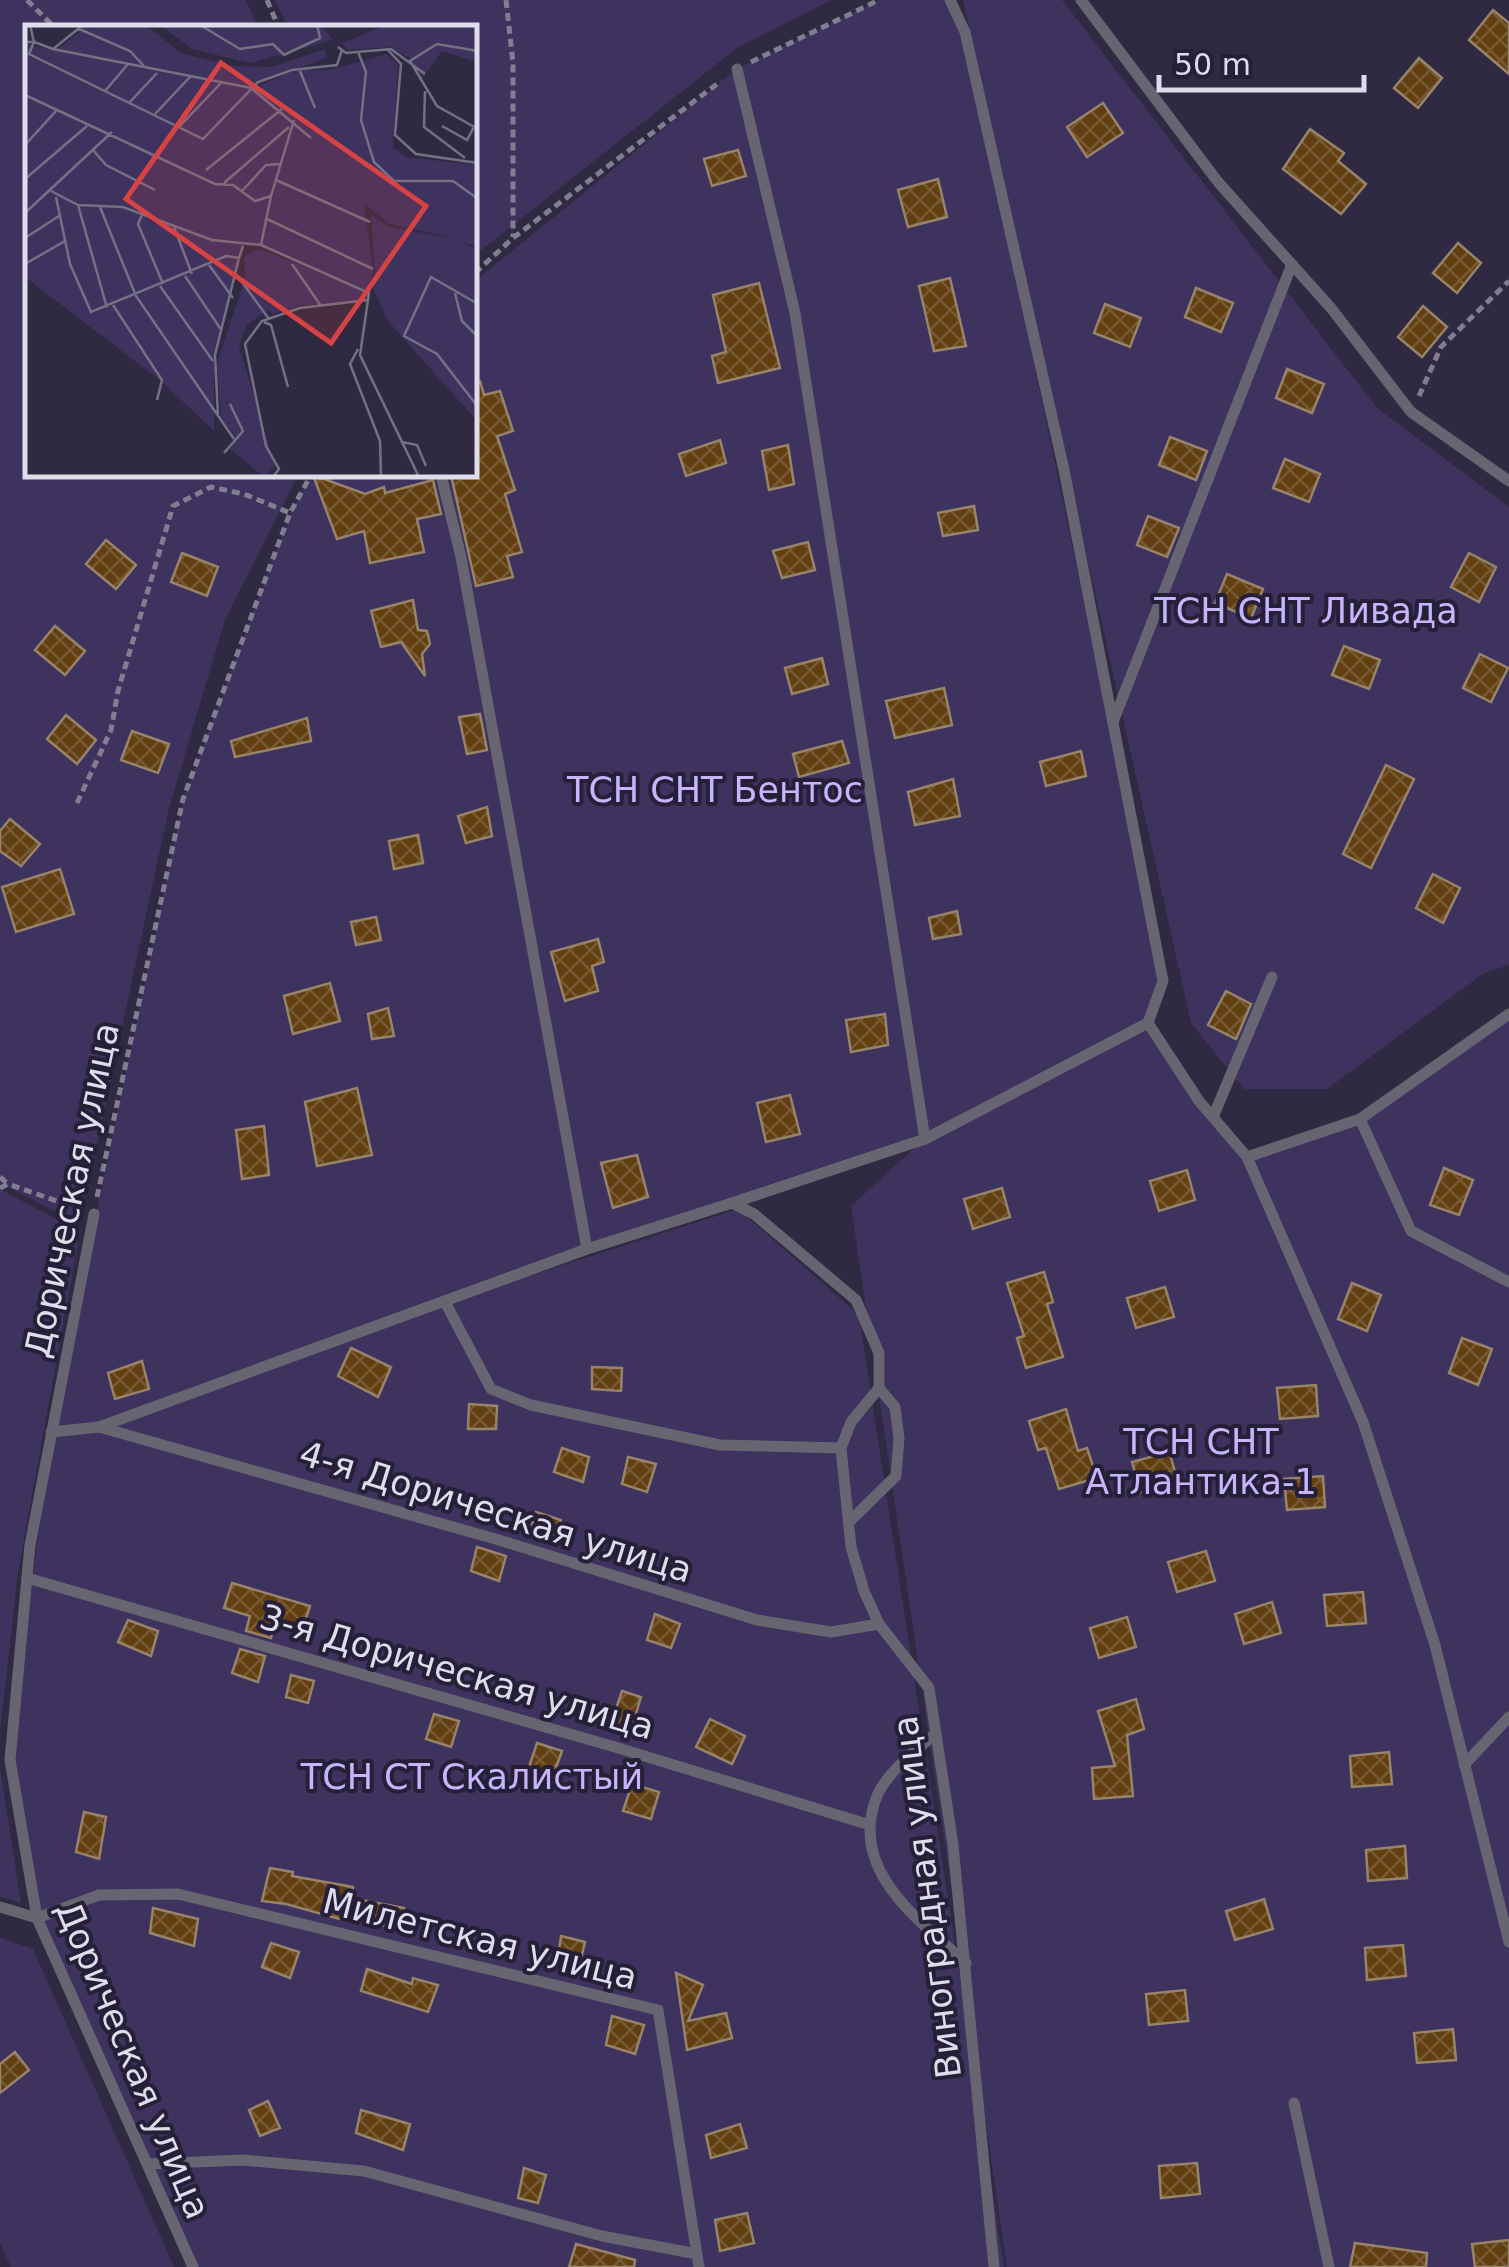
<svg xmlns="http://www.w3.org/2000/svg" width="1509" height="2267" font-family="'DejaVu Sans',sans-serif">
<defs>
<pattern id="building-cross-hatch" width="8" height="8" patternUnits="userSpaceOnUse" patternTransform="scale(2.5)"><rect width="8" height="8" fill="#613f10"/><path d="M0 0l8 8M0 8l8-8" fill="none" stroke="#775a33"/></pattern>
</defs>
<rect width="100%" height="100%" fill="#2f2a41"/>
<g fill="#3e325e">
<path d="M0 0H246L258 27 28 28V475H298L225 620 169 808 80 1224 0 1183Z"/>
<path d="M275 0H831L737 48 475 255V28L288 27Z"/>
<path d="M879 0H950L965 32 1163 981 1148 1024 1247 1156 1360 1119 1509 1014V2267H1007L851 1206 922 1141 282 1355 738 1209 859 1315 1004 2267H191L37 1918 10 1760 51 1432 183 799 290 513 311 475H475V281L737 69Z"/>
<path d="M963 0H1062L1377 408 1509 507V965L1484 973 1327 1089H1244L1191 1023Z"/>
<path d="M0 1189 80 1232 18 1572 0 1733Z"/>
<path d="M0 1767 21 1903 0 1897Z"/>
<path d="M0 1938 33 1949 174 2267H11L0 2243Z"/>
</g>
<g fill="url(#building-cross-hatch)" stroke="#98836b" stroke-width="2.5">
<path d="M1493 10 1509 23V74L1469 40Z"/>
<path d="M1419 58 1442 78 1418 108 1394 88Z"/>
<path d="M1103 103 1123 133 1087 157 1067 127Z"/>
<path d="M1310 129 1344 153 1338 161 1366 184 1341 214 1283 169Z"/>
<path d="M738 150 746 176 712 186 704 159Z"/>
<path d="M938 179 947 217 908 227 898 190Z"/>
<path d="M1458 243 1481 263 1457 293 1433 273Z"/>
<path d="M950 278 966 346 934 351 919 286Z"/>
<path d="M759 283 780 368 718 383 712 356 726 352 713 295Z"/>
<path d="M1196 288 1233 303 1221 332 1185 317Z"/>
<path d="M1105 304 1141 318 1130 347 1094 333Z"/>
<path d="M1423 306 1447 327 1422 357 1398 337Z"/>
<path d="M1287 369 1324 384 1312 413 1276 398Z"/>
<path d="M475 381H480L484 395 500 391 513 431 497 436 515 490 505 494 522 552 507 556 513 577 476 586 451 475H475Z"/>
<path d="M1170 437 1207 451 1196 480 1159 465Z"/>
<path d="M720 440 726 463 686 476 679 454Z"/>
<path d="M788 445 794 484 769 490 762 451Z"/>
<path d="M1285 459 1320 474 1309 502 1273 488Z"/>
<path d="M313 475 365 494 384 487 385 493 433 480 441 514 417 519 424 552 370 563 364 531 337 539Z"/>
<path d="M974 506 978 530 943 536 938 513Z"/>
<path d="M1148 516 1179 528 1167 557 1137 545Z"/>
<path d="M106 540 136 565 116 589 86 564Z"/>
<path d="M808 542 815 570 782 578 773 551Z"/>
<path d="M182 553 218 567 207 596 171 582Z"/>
<path d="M1469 553 1496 567 1479 602 1451 587Z"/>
<path d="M1227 574 1263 589 1251 618 1215 603Z"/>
<path d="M413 600 418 630 427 631 430 644 422 654 425 676 401 642 381 647 371 611Z"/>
<path d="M55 626 85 651 65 675 35 650Z"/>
<path d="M1344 646 1380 660 1369 689 1332 675Z"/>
<path d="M1480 654 1508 668 1491 702 1463 688Z"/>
<path d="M822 658 828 684 792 694 785 668Z"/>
<path d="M944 688 952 725 895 738 886 701Z"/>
<path d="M480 714 487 750 467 754 459 717Z"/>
<path d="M66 715 96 740 77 764 47 739Z"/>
<path d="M307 718 311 741 235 757 231 741Z"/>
<path d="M132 731 169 744 158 773 121 760Z"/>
<path d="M842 741 849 763 799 777 793 754Z"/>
<path d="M1081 751 1086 776 1046 786 1040 762Z"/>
<path d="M1386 765 1414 779 1371 868 1343 854Z"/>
<path d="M953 779 960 816 915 825 908 792Z"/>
<path d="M487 807 492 836 466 843 458 816Z"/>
<path d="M10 819 40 844 21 866 0 851V831Z"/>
<path d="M418 835 423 863 394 869 389 841Z"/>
<path d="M60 869 74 914 16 932 2 887Z"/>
<path d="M1433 874 1460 888 1443 923 1416 908Z"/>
<path d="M957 911 961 934 933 939 929 918Z"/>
<path d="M376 917 381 940 356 945 351 922Z"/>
<path d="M598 939 604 962 592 966 598 991 565 1001 551 952Z"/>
<path d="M330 983 340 1021 293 1034 284 996Z"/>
<path d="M1226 991 1251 1004 1236 1039 1208 1025Z"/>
<path d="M388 1008 394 1036 372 1039 368 1014Z"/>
<path d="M885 1014 888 1045 851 1052 846 1020Z"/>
<path d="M357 1088 372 1155 317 1166 305 1102Z"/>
<path d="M790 1095 800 1134 766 1142 757 1103Z"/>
<path d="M264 1126 269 1175 242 1179 236 1130Z"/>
<path d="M637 1155 648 1197 613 1208 601 1163Z"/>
<path d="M1444 1168 1473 1180 1459 1215 1430 1205Z"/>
<path d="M1187 1170 1195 1200 1159 1211 1150 1181Z"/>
<path d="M1002 1188 1010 1217 973 1229 964 1199Z"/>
<path d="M1044 1272 1053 1302 1047 1304 1063 1357 1026 1368 1017 1338 1024 1336 1007 1283Z"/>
<path d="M1352 1283 1381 1295 1367 1331 1338 1319Z"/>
<path d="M1165 1287 1174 1317 1136 1328 1127 1298Z"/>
<path d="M1462 1338 1492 1349 1478 1385 1449 1373Z"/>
<path d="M351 1348 391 1367 378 1397 338 1376Z"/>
<path d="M142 1361 149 1389 115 1399 108 1373Z"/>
<path d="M592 1367 622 1368 621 1391 592 1389Z"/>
<path d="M1316 1385 1318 1416 1280 1419 1277 1388Z"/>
<path d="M469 1404 497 1406 496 1429H468Z"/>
<path d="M1066 1409 1078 1451 1087 1448 1097 1478 1059 1489 1046 1448 1038 1450 1029 1421Z"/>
<path d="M562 1448 589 1457 583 1482 554 1472Z"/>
<path d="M1169 1452 1178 1481 1141 1492 1132 1462Z"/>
<path d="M628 1457 656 1464 647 1492 622 1484Z"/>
<path d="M1323 1476 1325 1507 1287 1510 1284 1479Z"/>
<path d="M536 1512 561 1520 556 1543 529 1534Z"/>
<path d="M477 1547 506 1556 499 1581 471 1571Z"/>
<path d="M1206 1551 1215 1581 1177 1592 1168 1562Z"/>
<path d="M232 1583 310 1606 301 1634 274 1626 271 1638 246 1631 250 1616 224 1608Z"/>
<path d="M1363 1592 1366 1623 1327 1626 1324 1595Z"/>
<path d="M1272 1602 1281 1633 1244 1644 1235 1614Z"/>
<path d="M655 1614 680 1624 671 1648 647 1640Z"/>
<path d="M1127 1617 1136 1647 1099 1658 1090 1628Z"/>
<path d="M128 1620 158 1631 151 1656 118 1642Z"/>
<path d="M240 1649 265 1656 258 1682 232 1673Z"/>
<path d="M291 1675 314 1681 308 1703 286 1697Z"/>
<path d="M622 1691 641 1697 631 1730 611 1724Z"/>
<path d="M1136 1699 1144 1729 1127 1735 1133 1796 1094 1799 1092 1768 1115 1766 1098 1711Z"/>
<path d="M434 1714 459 1721 451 1747 426 1739Z"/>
<path d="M710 1719 745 1736 732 1764 696 1747Z"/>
<path d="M537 1743 562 1751 553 1776 529 1767Z"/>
<path d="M1389 1752 1392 1784 1352 1787 1350 1756Z"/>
<path d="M632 1784 659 1792 651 1819 623 1811Z"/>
<path d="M84 1812 106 1817 99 1859 76 1852Z"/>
<path d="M1405 1846 1407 1878 1368 1881 1366 1850Z"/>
<path d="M270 1868 293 1872 292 1876 353 1887 351 1898 404 1908 399 1929 348 1918 347 1921 286 1904 262 1901Z"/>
<path d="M1264 1899 1273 1929 1235 1940 1226 1911Z"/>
<path d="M153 1908 198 1919 194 1946 150 1933Z"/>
<path d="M561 1936 585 1942 580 1963 558 1958Z"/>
<path d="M271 1943 299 1952 290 1978 262 1967Z"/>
<path d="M1403 1945 1406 1976 1367 1980 1365 1948Z"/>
<path d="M367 1969 412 1984 413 1978 438 1985 428 2012 361 1991Z"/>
<path d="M676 1973 703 1985 688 2021 726 2013 732 2038 687 2050Z"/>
<path d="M1185 1990 1188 2021 1149 2025 1146 1994Z"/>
<path d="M612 2016 644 2025 635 2054 606 2045Z"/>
<path d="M1453 2029 1456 2060 1417 2063 1414 2033Z"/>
<path d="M15 2052 29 2070 0 2093V2064Z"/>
<path d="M268 2101 280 2128 260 2136 249 2110Z"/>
<path d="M361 2110 410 2124 403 2150 356 2133Z"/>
<path d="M740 2124 747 2148 711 2158 706 2135Z"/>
<path d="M1197 2163 1200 2194 1161 2198 1159 2166Z"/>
<path d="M524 2168 546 2175 538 2203 518 2198Z"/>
<path d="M747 2213 754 2243 720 2251 715 2220Z"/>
<path d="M1509 2240V2267H1475L1472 2244Z"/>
<path d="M1355 2243 1427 2253 1426 2267H1350Z"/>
<path d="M576 2244 635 2260 634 2267H569Z"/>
</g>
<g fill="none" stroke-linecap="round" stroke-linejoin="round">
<g stroke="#827e92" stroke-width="5" stroke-dasharray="8 5" stroke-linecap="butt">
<path d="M27 0 55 28"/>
<path d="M267 0 279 28"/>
<path d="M506 0 513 63V237"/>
<path d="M751 62 879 0"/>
<path d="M475 273 513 238 721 81"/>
<path d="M1419 396 1441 347 1509 281"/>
<path d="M77 803 111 730 118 691 173 506 211 487 244 494 290 513"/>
<path d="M0 1177 8 1184"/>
<path d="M0 1188 8 1184 77 1208"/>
<path d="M97 1197 183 799 290 513 311 475"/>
</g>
<g stroke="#686572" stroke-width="11">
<path d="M1081 0 1218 182 1331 308 1411 412 1509 481"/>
<path d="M737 69 795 313 925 1139"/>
<path d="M441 475 461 557 587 1249"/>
<path d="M1113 722 1292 264"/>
<path d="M1148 1023 1199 1101 1247 1157 1363 1422 1435 1645 1509 1942"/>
<path d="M1213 1117 1272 977"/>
<path d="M1360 1119 1509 1014"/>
<path d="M1247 1157 1360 1119 1411 1231 1509 1282"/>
<path d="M732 1203 925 1139 1148 1023 1163 981 1064 470 965 32 950 0"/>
<path d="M94 1214 30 1545 10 1760 37 1918 193 2267"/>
<path d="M445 1302 491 1389 531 1405 720 1445 841 1448"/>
<path d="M99 1427 499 1540 757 1620 831 1632 879 1624"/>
<path d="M51 1432 99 1427 587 1249 732 1203 754 1214 856 1300 879 1353V1388L851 1422 841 1448 851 1547 864 1591 879 1624 929 1688 953 1845 994 2267"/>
<path d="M849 1522 896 1476 899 1438 895 1407 879 1388"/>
<path d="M27 1578 615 1747 870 1825"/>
<path d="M936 1733C917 1750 887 1772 877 1796 847 1870 919 1920 966 1963"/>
<path d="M1464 1765 1509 1717"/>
<path d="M0 1907 37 1918 99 1895 178 1894 658 2010 699 2267"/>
<path d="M1294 2103 1329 2267"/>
<path d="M149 2164 243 2160 364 2171 602 2236 697 2254"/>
</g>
</g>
<g text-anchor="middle" stroke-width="8" stroke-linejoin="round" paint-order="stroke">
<g font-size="35" fill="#c5b5fc" stroke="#252037">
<text x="1306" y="623">ТСН СНТ Ливада</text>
<text x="715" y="802">ТСН СНТ Бентос</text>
<text x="1201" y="1454">ТСН СНТ<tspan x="1201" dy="40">Атлантика-1</tspan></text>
<text x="472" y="1789">ТСН СТ Скалистый</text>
</g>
<g font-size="35" fill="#dfdcec" stroke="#252037">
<text transform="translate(72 1190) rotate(-78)" y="12">Дорическая улица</text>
<text transform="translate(496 1512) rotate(17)" y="12">4-я Дорическая улица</text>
<text transform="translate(457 1672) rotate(16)" y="12">3-я Дорическая улица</text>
<text transform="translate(927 1897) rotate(-97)" y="12">Виноградная улица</text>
<text transform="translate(480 1939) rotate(14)" y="12">Милетская улица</text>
<text transform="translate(133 2060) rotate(67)" y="12">Дорическая улица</text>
</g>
</g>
<g transform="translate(25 25)">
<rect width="452" height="452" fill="#2f2a41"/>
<path d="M52 0H121L156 28 209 41 246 42 300 24 302 33 223 61 33 24 57 5ZM135 0H296L308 15 225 38 167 24ZM361 0H452V37L417 26 397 53 384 33 365 22 322 25 317 18ZM0 19 227 64 270 45H304L362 29 373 40 368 122 381 132 452 140V222L434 216 452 225V396L363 296 348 264 350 245 346 190 364 202 432 214 365 199 339 179 348 244 344 268 336 277 277 280 248 289 243 285 222 300 214 321 250 441 239 452 205 424 212 414 196 392 192 338 220 254 219 232 234 224 278 241 236 220 218 221 189 339V406L136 356 0 252Z" fill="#3e325e"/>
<path fill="none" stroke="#757185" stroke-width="2.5" d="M5 0 9 17 28 24 226 63 286 113M175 0 215 24 248 19 259 30 295 13 292 0M52 3 105 26 119 41M0 17H9L4 29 178 114 233 57 267 45 312 40 317 25M313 22 321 28 366 24 400 49M28 24 58 0M363 25 376 39 370 110 391 129 453 138M453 26 412 19 385 36 412 81 453 104M333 27 341 47 336 95 349 137 369 156H428L453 174M275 46 290 83M80 66 103 39M400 66 399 102 440 133M0 70 190 159 208 160 230 176 246 171 269 95M104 78 132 48M130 89 165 52M417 101 442 115 449 102M154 102 196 58M0 120 31 86M68 125 81 140 130 165M181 145 257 84M0 154 62 101M251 155 345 197M199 158 264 102M26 166 53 180 98 182 187 215 236 220M217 166 241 140 255 139M31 172 45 239 66 287 201 231 214 233 218 221M53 180 82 283M75 182 111 271 209 414M0 188 87 107M117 190 113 199 138 259M240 193 348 244M149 202 167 249M0 213 34 191M236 220 344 268 335 330 394 452M236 220 246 171M0 239 40 216M267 239 296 281M184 240 208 273M160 251 197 306M214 253 244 294M135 261 188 336M430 268 437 296 453 312M453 279 406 252 379 311 412 329 453 382M88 280 137 355 132 375M239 297 246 300 263 362M333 324 325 339 355 416 356 452M193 391 190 330 214 233M377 417 392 420 401 441M199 428 218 406 205 379M248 452 254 444 241 421 220 319 237 296 275 283 343 275"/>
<path fill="#d74345" fill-opacity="0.15" stroke="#d74345" stroke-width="5" d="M196 38 401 181 306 318 101 174Z"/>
<rect width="452" height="452" fill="none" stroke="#dfdcec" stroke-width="5"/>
</g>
<path d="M1159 75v15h205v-15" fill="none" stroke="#dfdcec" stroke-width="5"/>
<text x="1174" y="75" font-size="30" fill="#dfdcec" stroke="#252037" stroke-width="8" paint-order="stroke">50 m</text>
</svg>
